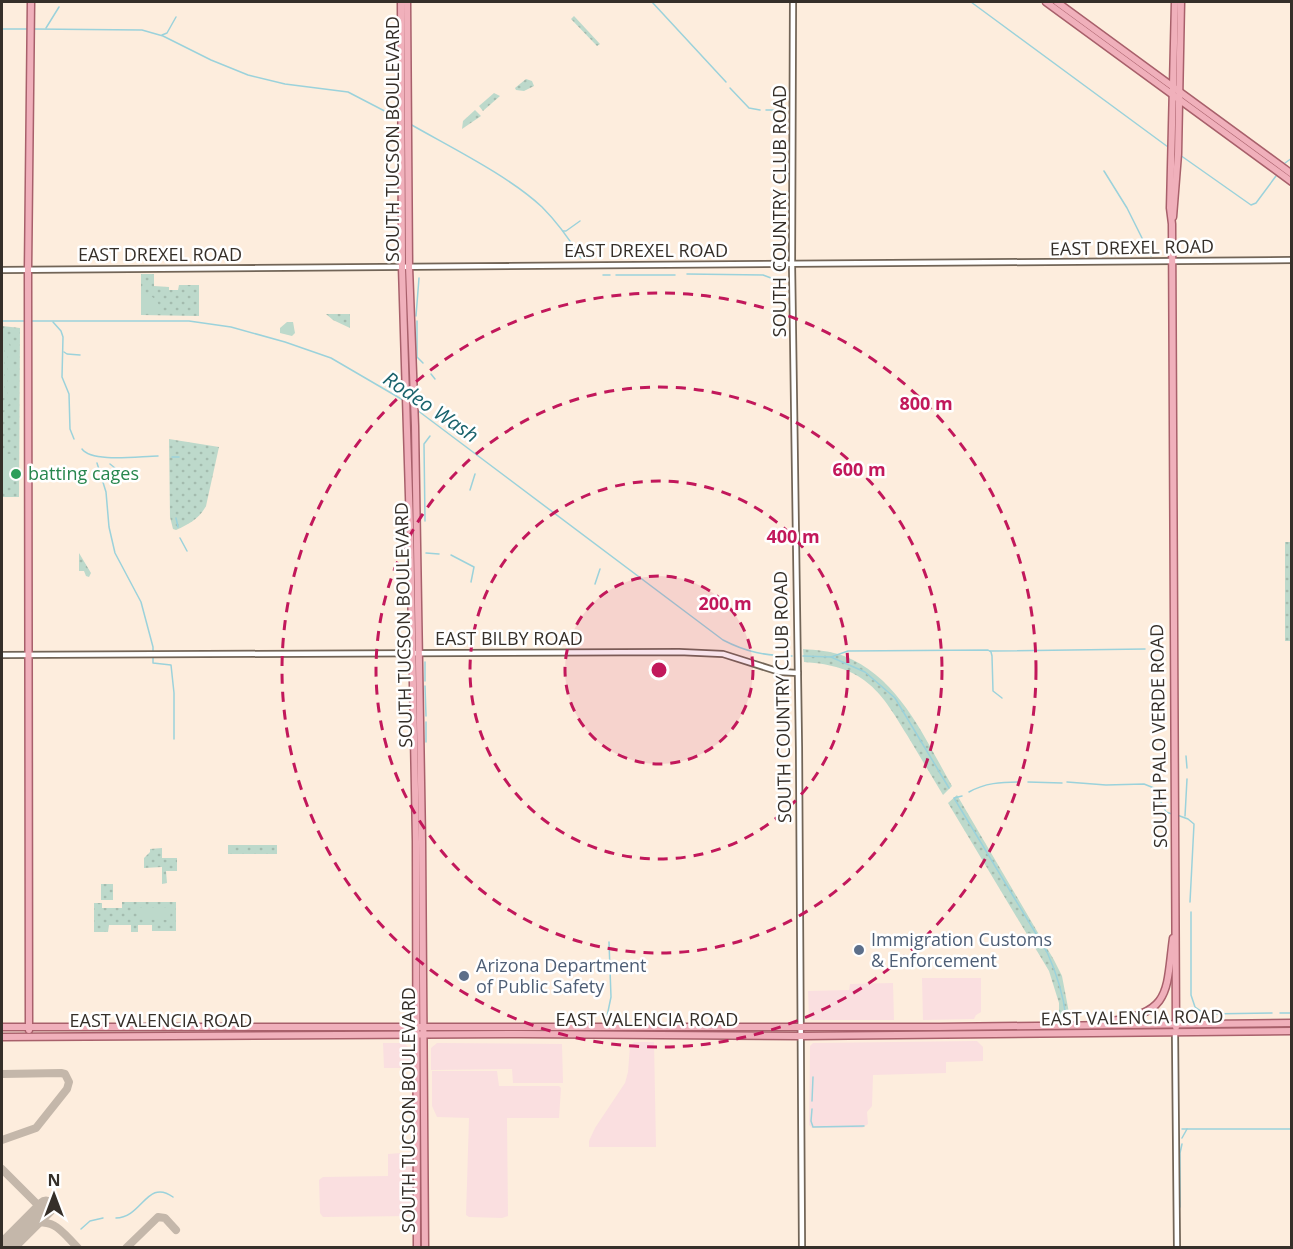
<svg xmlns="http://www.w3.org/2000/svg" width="1293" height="1249" font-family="'Open Sans',sans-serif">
<defs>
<pattern id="grass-dots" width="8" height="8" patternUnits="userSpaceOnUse" patternTransform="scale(1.5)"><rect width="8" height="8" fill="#bdd9cb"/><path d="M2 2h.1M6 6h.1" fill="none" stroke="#a3bbae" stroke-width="1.8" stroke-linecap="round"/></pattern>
</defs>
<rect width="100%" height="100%" fill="#fdeddd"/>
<g fill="#fadfe0">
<path d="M922 978H981V1012L976 1015 974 1019 923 1020Z"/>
<path d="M893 983 894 1020H812L809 1017 808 991 849 990 850 984Z"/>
<path d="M977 1041 983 1047V1061L946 1062V1073L873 1075 872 1106 867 1112 868 1124 862 1128H812L809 1125 810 1046 813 1043Z"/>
<path d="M634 1042H654L656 1147H589V1141L595 1128 625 1083 628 1072 630 1046Z"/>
<path d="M383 1043H403L410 1048 411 1068H384Z"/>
<path d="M437 1043 562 1044 563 1083H513L512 1069 431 1070V1048Z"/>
<path d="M432 1071H497L499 1086H559L561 1088 559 1118H507L508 1216 502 1218 469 1217 466 1215 469 1118 437 1117 432 1106Z"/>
<path d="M414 1152V1213L411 1216 323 1217 320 1213 319 1180 323 1177 388 1176V1154Z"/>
</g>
<g fill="url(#grass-dots)">
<path d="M574 16 600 44 597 46 571 19Z"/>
<path d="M526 79 532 81 534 86 524 91 516 90 515 88Z"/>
<path d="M494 93 500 96 483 111 479 106Z"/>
<path d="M475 110 481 116 462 129 463 121Z"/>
<path d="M141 274H154V286L169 287V290H178L179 285H199V316L141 315Z"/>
<path d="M326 314H350V328L333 320Z"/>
<path d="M2 326 20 328 19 497H2Z"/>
<path d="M169 439 219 447 206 506C199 519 189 524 176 530L173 529 170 517Z"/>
<rect x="1285" y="542" width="6" height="99"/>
<path d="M79 553 91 573 89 577 86 576 84 571H79Z"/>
<path d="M803 649C816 650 831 651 844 656 899 677 925 739 952 786L943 795C931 775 919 755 907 735 879 688 863 666 804 662Z"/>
<path d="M957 795 1054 960 1062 976 1070 1018 1059 1017V1003L1049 971 948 803Z"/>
<rect x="228" y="845" width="49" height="9"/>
<path d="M162 848V858H177V871H166L167 883 162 884V867L144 868V858L150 852V849Z"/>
<rect x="101" y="884" width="12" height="16"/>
<path d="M122 902H176V931H152V925H138V932H131V925H109L108 932H94V903H102V908H122Z"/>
</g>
<g fill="#bdd9cb">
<path d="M141 293C153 294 160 302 161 314L144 313 141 311Z"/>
<path d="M287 322H293L295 333 292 336 280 333V328Z"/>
<path d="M2 334 7 338 11 349V396L9 404 2 412 8 396V349L2 338Z"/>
<rect x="2" y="347" width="2" height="51"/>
<path d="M2 454H10L12 456V486H2Z"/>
<path d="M137 908H171L170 920 137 919Z"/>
</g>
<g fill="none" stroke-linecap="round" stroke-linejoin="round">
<g stroke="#9bd2db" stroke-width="1.5">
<path d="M652 2 726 82"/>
<path d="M971 2 1168 147"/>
<path d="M46 28 59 7"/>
<path d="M2 29H28"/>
<path d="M33 29 142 30 163 36 211 60 248 75 285 84 348 92 400 119"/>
<path d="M162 35 167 33 176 17"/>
<path d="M730 88 749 108 760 110"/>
<path d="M766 110H781"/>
<path d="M410 124C450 147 509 176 542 207 557 222 570 240 581 258"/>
<path d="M1180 155 1251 205 1256 203 1276 176"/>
<path d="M1285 163 1292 158"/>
<path d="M1104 171 1127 208 1151 256"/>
<path d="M563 231H566L580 221"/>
<path d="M687 274 763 275 779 281"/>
<path d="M603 275H610"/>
<path d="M616 275H675"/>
<path d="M416 316 419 278"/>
<path d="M2 321H26"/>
<path d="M31 321H189L231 327 285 342 331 358 403 400"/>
<path d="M417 321V357L423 363"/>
<path d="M53 322 61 331 63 337 62 377 69 394 70 429 74 439"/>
<path d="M64 352 67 354 80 355"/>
<path d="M431 374 435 379"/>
<path d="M417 410 723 640C746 652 766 656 792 656"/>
<path d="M82 449C92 463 140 456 158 456"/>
<path d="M172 457H179"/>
<path d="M97 463 106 492 109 527 115 553 141 602 153 647V653"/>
<path d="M110 464 115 468"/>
<path d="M470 490 475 474"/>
<path d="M176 518 178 527"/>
<path d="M425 521 424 444 430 436"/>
<path d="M180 538 187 551"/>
<path d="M426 553 439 554"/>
<path d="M451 555 474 567 471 582"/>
<path d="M595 584 600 569"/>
<path d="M990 651 1145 649"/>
<path d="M803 656 831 657 865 672 895 698 949 788"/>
<path d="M153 657V663L171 665 174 693V739"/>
<path d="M831 657 848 651 988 650 991 652 992 656 993 691 1002 698"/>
<path d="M425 662V681"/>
<path d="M425 686 426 716"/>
<path d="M426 722V742"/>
<path d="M1186 756 1187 768"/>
<path d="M1028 782 1062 783"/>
<path d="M1067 782 1106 785 1144 784 1154 788 1166 812 1172 814"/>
<path d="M969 792C985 783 1001 782 1019 782"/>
<path d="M962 796 954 798 1047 952C1057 974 1063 993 1066 1017"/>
<path d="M1177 815 1188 819 1194 824 1190 902"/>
<path d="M1185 816 1187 779"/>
<path d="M1191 912V995L1195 1007 1205 1014 1272 1013"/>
<path d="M1280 1013H1292"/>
<path d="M606 1021 611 997 609 942"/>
<path d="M812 1101 813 1077"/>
<path d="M812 1109 811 1121 813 1127 864 1126"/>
<path d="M1182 1129H1292"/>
<path d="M1182 1138 1187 1129"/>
<path d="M1180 1207V1153L1182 1144"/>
<path d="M116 1218C142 1218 147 1178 173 1197"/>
<path d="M81 1229 90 1221 103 1218"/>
</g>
<g stroke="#c4b7aa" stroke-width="8">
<path d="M2 1074 61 1073 65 1074 69 1082 67 1089 36 1128 2 1140"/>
<path d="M2 1169 43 1210"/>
<path d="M30 1223C56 1219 61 1231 78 1248"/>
<path d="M126 1248 158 1217 165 1218 176 1230"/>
</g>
<path stroke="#c4b7aa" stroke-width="21" d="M5 1248 46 1207"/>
<defs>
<g id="minor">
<path d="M793 2 792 264 799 747 802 1248"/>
<path d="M2 270 1292 260"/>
<path d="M2 655 679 652 723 654 780 672 798 673"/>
<path d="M1175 1033 1177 1248"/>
</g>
<g id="major">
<path d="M401 2 402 267 410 528 416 841 417 1248"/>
<path d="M407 2 409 267 415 426 422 841 425 1248"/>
<path d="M1046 2 1292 182"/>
<path d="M1057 2 1292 174"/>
<path d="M1175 2 1170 208 1172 224 1176 1027"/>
<path d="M1173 217 1178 154 1181 2"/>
<path d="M1111 1021C1172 1013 1166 990 1173 938"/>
<path d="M2 1027H939L1292 1023"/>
<path d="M29 1030 28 270 31 2"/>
<path d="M2 1037 521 1034 801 1036 1292 1031"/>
</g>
</defs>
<use href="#minor" stroke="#726557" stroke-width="8"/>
<use href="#major" stroke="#a8606b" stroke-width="9"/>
<use href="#minor" stroke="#fff" stroke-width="4.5"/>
<use href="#major" stroke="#f0b0bb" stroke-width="6"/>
</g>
<circle cx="659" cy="670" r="94" fill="#c2185b" fill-opacity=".12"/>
<g fill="none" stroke="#c2185b" stroke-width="3" stroke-dasharray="10 8">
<circle cx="659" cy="670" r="94"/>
<circle cx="659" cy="670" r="189"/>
<circle cx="659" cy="670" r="283"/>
<circle cx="659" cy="670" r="377"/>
</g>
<circle fill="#2e9e5b" stroke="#fff" stroke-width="2" cx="16" cy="474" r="6"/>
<g fill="#5c6f8a" stroke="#fff" stroke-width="2">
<circle cx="859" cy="950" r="6"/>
<circle cx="464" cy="976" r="6"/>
</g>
<g text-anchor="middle" stroke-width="5" stroke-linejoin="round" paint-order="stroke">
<g font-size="18" fill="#352f29" stroke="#fff">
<text transform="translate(393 139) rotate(-90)" y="6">SOUTH TUCSON BOULEVARD</text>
<text transform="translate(780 211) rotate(-90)" y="6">SOUTH COUNTRY CLUB ROAD</text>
<text transform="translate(1132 248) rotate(-1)" y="6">EAST DREXEL ROAD</text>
<text x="646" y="257">EAST DREXEL ROAD</text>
<text x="160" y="261">EAST DREXEL ROAD</text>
<text transform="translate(404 625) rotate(-91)" y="6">SOUTH TUCSON BOULEVARD</text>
<text x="509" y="645">EAST BILBY ROAD</text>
<text transform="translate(783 697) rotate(-91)" y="6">SOUTH COUNTRY CLUB ROAD</text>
<text transform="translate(1159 736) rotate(-91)" y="6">SOUTH PALO VERDE ROAD</text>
<text transform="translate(1132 1018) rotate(-1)" y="6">EAST VALENCIA ROAD</text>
<text x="647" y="1026">EAST VALENCIA ROAD</text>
<text x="161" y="1027">EAST VALENCIA ROAD</text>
<text transform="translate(409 1110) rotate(-90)" y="6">SOUTH TUCSON BOULEVARD</text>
</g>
<g font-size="18" fill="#27864d" stroke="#fff" text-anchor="start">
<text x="28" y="480">batting cages</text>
</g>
<g font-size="18" fill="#4e5e75" stroke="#fff" text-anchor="start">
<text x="871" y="946">Immigration Customs<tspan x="871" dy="21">&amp; Enforcement</tspan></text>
<text x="476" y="972">Arizona Department<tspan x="476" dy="21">of Public Safety</tspan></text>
</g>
<g font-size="20" font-style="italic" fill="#19626c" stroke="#fff">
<text transform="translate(431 407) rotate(34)" y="7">Rodeo Wash</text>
</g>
</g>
<circle cx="659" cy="670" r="9" fill="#c2185b" stroke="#fff" stroke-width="3"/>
<g font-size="18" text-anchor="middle" font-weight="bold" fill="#c2185b" stroke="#fff" stroke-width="5" stroke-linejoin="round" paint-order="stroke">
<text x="926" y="410">800 m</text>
<text x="859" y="476">600 m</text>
<text x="793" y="543">400 m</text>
<text x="725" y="610">200 m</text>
</g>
<rect width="1293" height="1249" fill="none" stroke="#352f29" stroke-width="6"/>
<g transform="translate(54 1195)" stroke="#ffffff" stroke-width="4.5" paint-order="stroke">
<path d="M0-4.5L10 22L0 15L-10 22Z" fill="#352f29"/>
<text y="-9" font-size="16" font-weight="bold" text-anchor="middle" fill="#352f29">N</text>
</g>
</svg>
